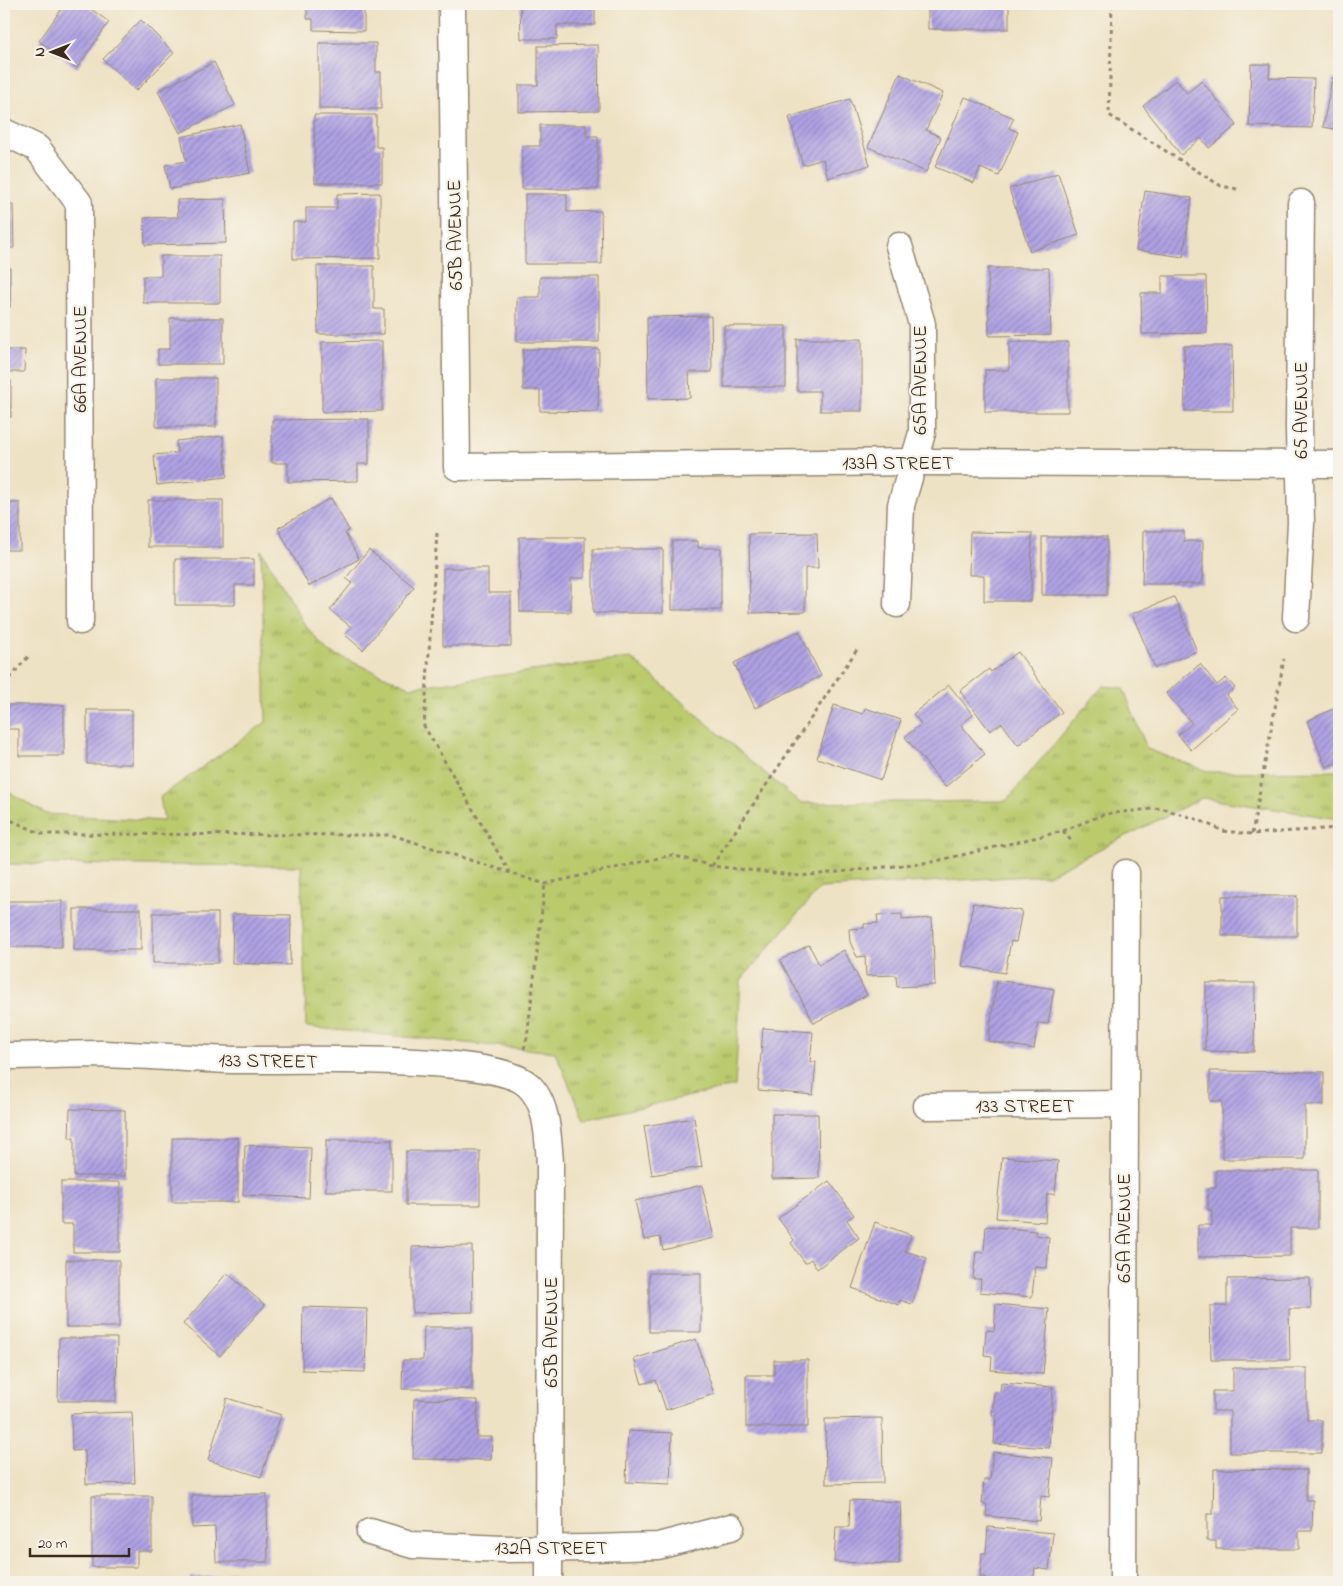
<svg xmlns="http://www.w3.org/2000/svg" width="1343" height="1586" font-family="'Indie Flower',sans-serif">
<defs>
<pattern id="park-tufts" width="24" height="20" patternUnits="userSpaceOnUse" patternTransform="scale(1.25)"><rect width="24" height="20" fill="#baca6d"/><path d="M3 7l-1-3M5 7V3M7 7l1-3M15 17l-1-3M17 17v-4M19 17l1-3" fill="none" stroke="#98a459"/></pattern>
<pattern id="building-hatch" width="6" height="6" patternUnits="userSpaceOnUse" patternTransform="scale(1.25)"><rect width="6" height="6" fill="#afa2e4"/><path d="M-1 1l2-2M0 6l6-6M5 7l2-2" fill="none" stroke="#9084b8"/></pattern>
</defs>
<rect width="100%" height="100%" fill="#f7f3e8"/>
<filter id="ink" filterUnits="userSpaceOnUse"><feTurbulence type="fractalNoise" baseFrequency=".02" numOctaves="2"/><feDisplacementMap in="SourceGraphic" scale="10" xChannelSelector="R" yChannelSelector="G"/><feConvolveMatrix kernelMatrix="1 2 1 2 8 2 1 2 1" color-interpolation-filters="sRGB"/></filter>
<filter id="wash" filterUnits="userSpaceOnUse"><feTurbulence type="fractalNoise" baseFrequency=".0096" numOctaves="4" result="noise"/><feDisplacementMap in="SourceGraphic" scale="20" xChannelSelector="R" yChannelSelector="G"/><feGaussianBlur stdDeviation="1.12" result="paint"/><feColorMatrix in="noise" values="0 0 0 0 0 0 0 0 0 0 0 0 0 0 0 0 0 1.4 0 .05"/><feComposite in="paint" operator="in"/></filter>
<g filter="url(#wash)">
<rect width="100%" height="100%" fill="#eee2c4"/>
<path fill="url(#park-tufts)" stroke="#7a7a46" d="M261 550 305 625 327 651 410 687 631 658 800 803 1006 801 1103 686 1123 688 1147 749 1210 772 1339 771V819L1202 798 1048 875 820 888 741 980 735 1086 584 1120 555 1052 306 1027 301 866 4 864V789L46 814 164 821 160 797 266 722Z"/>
<g id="blocks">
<g fill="url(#building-hatch)">
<path d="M65 4H84L109 22 77 68 39 41Z"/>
<path d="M307 4H364V31L313 30V19H307Z"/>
<path d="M520 4H595V25H557V39H521Z"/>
<rect x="928" y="4" width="81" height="25"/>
<path d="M141 20 174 53 136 91 103 59Z"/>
<path d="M319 43H376V72H381V109H319Z"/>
<path d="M598 45 599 111 519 112V85H538V46Z"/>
<path d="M214 62 235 105 180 133 158 91Z"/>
<path d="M1251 64H1270L1269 78 1314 79 1312 128 1249 126Z"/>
<path d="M900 74 943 93 926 130 941 137 926 172 868 147Z"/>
<path d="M1332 78 1339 79V130L1323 127Z"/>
<path d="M1176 80 1187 93 1202 81 1237 125 1209 148 1201 138 1181 155 1143 106Z"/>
<path d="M965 97 1014 118 1009 128 1018 132 999 176 980 168 974 183 935 167Z"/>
<path d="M850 99 870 165 828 178 823 159 803 165 789 117Z"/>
<path d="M314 115H376V147H382V183H315Z"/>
<path d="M240 124 250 173 170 189 165 165 186 161 181 137Z"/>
<path d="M540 125H586V136H598V189H522V146H540Z"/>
<path d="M1058 173 1079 235 1030 251 1009 189Z"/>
<path d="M1145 191 1192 198 1183 257 1136 250Z"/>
<path d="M380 193V258L293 259V222H306V208H337V194Z"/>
<path d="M525 194H567V212L601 211 602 264H525Z"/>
<path d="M225 199 226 243 145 245 144 218 178 217 177 200Z"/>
<path d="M4 205H13L14 248H4Z"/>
<path d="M161 256H220V303H143V276H161Z"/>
<path d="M317 266H374V309H384V334H318Z"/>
<rect x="4" y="268" width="6" height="39"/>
<path d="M988 268H1049L1051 335 989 336Z"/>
<path d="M1162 276H1206L1207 333 1142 334 1141 293H1162Z"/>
<path d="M540 277H599V342H517V297H540Z"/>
<path d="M711 316 712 372H689L690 398 648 399 647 317Z"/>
<path d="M170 318H223V364H158V349H170Z"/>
<rect x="724" y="326" width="62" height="61"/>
<path d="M797 339H862V411H820V391H797Z"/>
<path d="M382 341V411L322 412V342Z"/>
<path d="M1009 342H1068V412H985V370H1009Z"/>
<path d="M1184 346H1232L1233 411H1185Z"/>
<path d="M523 349H599L598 412 540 411V390H523Z"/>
<path d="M4 350H25L24 372H4Z"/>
<rect x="156" y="378" width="60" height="49"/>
<rect x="4" y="381" width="7" height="36"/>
<path d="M369 419V464H358V481L288 482V463H272V420Z"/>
<path d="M223 436 227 477 157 485 154 455 177 453 176 441Z"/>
<rect x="4" y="452" width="2" height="44"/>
<path d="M331 498 349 530 345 533 359 559 309 586 278 528Z"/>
<rect x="148" y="500" width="75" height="47"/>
<rect x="4" y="503" width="16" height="47"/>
<path d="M1143 531H1184V541H1203V584H1142Z"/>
<path d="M970 532 1032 533 1031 601H984V575H969Z"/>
<path d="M817 533 818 568H805V612L750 613 749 534Z"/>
<path d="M519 537H585V578H571V612H520Z"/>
<rect x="1042" y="537" width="65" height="58"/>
<path d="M672 541H698V548H721V610H672Z"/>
<rect x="593" y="549" width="70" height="64"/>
<path d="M369 550 414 587 363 650 345 635 351 627 330 610 352 583 346 578Z"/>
<path d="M175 559H254V585H235V605H175Z"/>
<path d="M443 568H488V593H511V646H443Z"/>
<path d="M1174 597 1197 651 1155 668 1132 614Z"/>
<path d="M799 631 821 676 755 708 734 663Z"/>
<path d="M1018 652 1062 712 1018 745 1002 723 990 731 960 691 989 669 991 672Z"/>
<path d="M1200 664 1217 685 1226 678 1235 688 1227 695 1238 709 1191 750 1178 735 1192 723 1166 693Z"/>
<path d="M949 685 973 715 961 725 985 754 945 787 905 737 921 724 913 714Z"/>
<path d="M4 705H64V756H19V729H4Z"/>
<path d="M834 705 863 714 865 708 901 720 881 780 817 758Z"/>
<path d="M1335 708 1336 711 1339 710V762L1326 767 1307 721Z"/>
<rect x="87" y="710" width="45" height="54"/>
<rect x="1222" y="896" width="75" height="40"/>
<rect x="4" y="901" width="58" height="46"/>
<path d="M973 903 1022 911 1016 942 1011 941 1005 973 962 966Z"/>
<rect x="74" y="909" width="67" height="41"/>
<rect x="153" y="913" width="65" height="50"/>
<path d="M233 914 291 915 290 965 232 963Z"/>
<path d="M902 914V920L932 918 935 985 897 987 896 975 866 976 865 956 857 957 850 942 849 929 864 928V924L878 923 877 915Z"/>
<path d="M809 945 819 964 844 950 867 995 814 1023 780 960Z"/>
<path d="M997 980 1054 989 1048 1024 1038 1023 1034 1049 988 1041Z"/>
<path d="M1206 983H1255L1254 1052 1205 1051Z"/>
<path d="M763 1028 813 1032 810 1062H816L813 1095 758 1090Z"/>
<path d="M1210 1071 1324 1072V1105H1305V1159H1222V1101H1210Z"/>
<path d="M70 1109 125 1110V1176H74V1138H69Z"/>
<path d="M772 1114H818L819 1178 772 1179Z"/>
<path d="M694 1118 702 1167 652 1175 644 1126Z"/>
<rect x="172" y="1138" width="66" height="64"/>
<rect x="326" y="1140" width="66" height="51"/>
<path d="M245 1145 311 1148 309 1198 243 1195Z"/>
<rect x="406" y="1151" width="74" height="54"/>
<path d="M1002 1157 1058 1161 1055 1194H1047L1045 1222 996 1218Z"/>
<path d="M1216 1170H1318V1228H1290V1256L1198 1257V1225H1212V1210H1208V1188H1216Z"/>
<path d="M829 1181 854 1215 847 1220 859 1238 817 1269 811 1259 805 1263 791 1243 794 1240 778 1218Z"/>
<path d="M61 1182H120V1252H73V1224H61Z"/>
<path d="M702 1185 714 1238 663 1250 660 1237 644 1240 635 1201Z"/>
<path d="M875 1222 911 1235 905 1251 927 1258 912 1304 900 1300 899 1305 852 1288Z"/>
<path d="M986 1226 1036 1231 1035 1235 1049 1237 1047 1268 1035 1267 1032 1297 980 1292 981 1279H973L976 1252H984Z"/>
<path d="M472 1246 473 1312 412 1313V1247Z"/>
<rect x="66" y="1260" width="53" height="67"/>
<path d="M227 1273 265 1305 220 1356 183 1324Z"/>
<rect x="649" y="1273" width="52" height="59"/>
<path d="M1310 1278 1311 1309H1289L1290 1360H1211L1210 1306H1227V1279Z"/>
<path d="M996 1304 1049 1309 1043 1374 991 1370 992 1356 984 1355 986 1330 994 1331Z"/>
<path d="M303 1307 367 1309 365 1372 302 1370Z"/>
<path d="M424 1327H472V1389H402L403 1360H423Z"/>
<path d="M59 1338H117L116 1401H58Z"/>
<path d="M696 1339 714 1394 666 1410 656 1380 642 1384 634 1359Z"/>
<path d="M774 1360H808V1427H746V1375H774Z"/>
<path d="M1233 1368H1307V1420H1322V1453H1230V1411H1213V1391H1233Z"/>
<path d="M1001 1383 1053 1387 1049 1448 994 1444 996 1415H992L994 1392H1000Z"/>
<path d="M227 1398 281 1415 261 1477 208 1460Z"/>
<path d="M414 1399 478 1400 477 1437H492L491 1460 413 1459Z"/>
<path d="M132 1412 135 1483 86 1484 85 1450 72 1451 71 1414Z"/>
<path d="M882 1418 883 1483 826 1484 825 1419Z"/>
<path d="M628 1431 672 1433 670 1484 626 1482Z"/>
<path d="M993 1452 1053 1458 1049 1497 1041 1496 1039 1521 986 1516 987 1504H982L984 1480H990Z"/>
<path d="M1214 1469 1306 1470V1500H1313L1312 1531H1299V1549H1216V1541H1207V1514H1213Z"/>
<path d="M267 1494 268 1562H216L215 1527 192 1528V1495Z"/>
<path d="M92 1496H152V1551H137V1567H92Z"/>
<path d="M850 1500 901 1502 899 1564 834 1562 836 1527H849Z"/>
<path d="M988 1527 1053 1533 1049 1570 1035 1568 1033 1582H985V1577H980L982 1553H986Z"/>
<path d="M240 1576 241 1582H191V1577Z"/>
</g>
</g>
</g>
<g filter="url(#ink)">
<use href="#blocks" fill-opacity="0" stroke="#948671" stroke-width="1"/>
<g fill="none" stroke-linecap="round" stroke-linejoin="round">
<defs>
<g id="street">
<path d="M452 4 457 467 915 462 1339 464"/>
<path d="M4 132 37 148 79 203 80 621"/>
<path d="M897 604 901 505 922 433V324L899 246"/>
<path d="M1296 618 1301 523 1299 429 1301 203"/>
<path d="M4 1056C36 1056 69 1054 102 1054 146 1055 190 1059 234 1060 289 1061 494 1053 528 1085 548 1103 548 1138 550 1163L549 1582"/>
<path d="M927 1106 1124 1104"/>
<path d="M370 1532 413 1545 503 1549 593 1548 658 1546 731 1527"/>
<path d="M1123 1582 1126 873"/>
</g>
</defs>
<use href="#street" stroke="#948671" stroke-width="29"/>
<g stroke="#948671" stroke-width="3" stroke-dasharray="4 4" stroke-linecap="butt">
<path d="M1112 4 1109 115 1221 186 1237 189"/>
<path d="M437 533 424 726 510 873"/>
<path d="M4 684 28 657"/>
<path d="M4 817 42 834 392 835 545 884 672 855 712 866 801 876 932 862 1063 831 1105 814 1161 808 1199 820 1223 831 1252 834 1339 828"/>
<path d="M1063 831 1073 843"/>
<path d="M1252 834 1284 659"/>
<path d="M712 866 858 648"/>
<path d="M524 1049 527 1038 545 884"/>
</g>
<use href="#street" stroke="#fff" stroke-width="26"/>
</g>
</g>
<g text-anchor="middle" stroke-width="4.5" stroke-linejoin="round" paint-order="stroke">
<g font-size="20" fill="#3b2a1e" stroke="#f7f3e8">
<text transform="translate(454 235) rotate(-91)" y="7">65B AVENUE</text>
<text transform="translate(79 359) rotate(-90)" y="7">66A AVENUE</text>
<text transform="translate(919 380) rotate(-90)" y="7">65A AVENUE</text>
<text transform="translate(1300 410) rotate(-90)" y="7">65 AVENUE</text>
<text x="898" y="469">133A STREET</text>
<text transform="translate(268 1060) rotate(1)" y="7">133 STREET</text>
<text x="1025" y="1112">133 STREET</text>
<text transform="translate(1123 1228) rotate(-90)" y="7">65A AVENUE</text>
<text transform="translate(550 1332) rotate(-90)" y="7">65B AVENUE</text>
<text x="551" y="1554">132A STREET</text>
</g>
</g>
<rect width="1343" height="1586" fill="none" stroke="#f7f3e8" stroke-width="20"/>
<g transform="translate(52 52) rotate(270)" stroke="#f7f3e8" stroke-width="4" paint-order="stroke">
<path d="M0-4L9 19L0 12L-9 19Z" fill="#3b2a1e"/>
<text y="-8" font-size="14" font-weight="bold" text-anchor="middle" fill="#3b2a1e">N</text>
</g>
<path d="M30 1548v8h99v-8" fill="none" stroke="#3b2a1e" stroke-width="2.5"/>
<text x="38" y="1548" font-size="15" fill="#3b2a1e" stroke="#f7f3e8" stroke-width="4" paint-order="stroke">20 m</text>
</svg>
